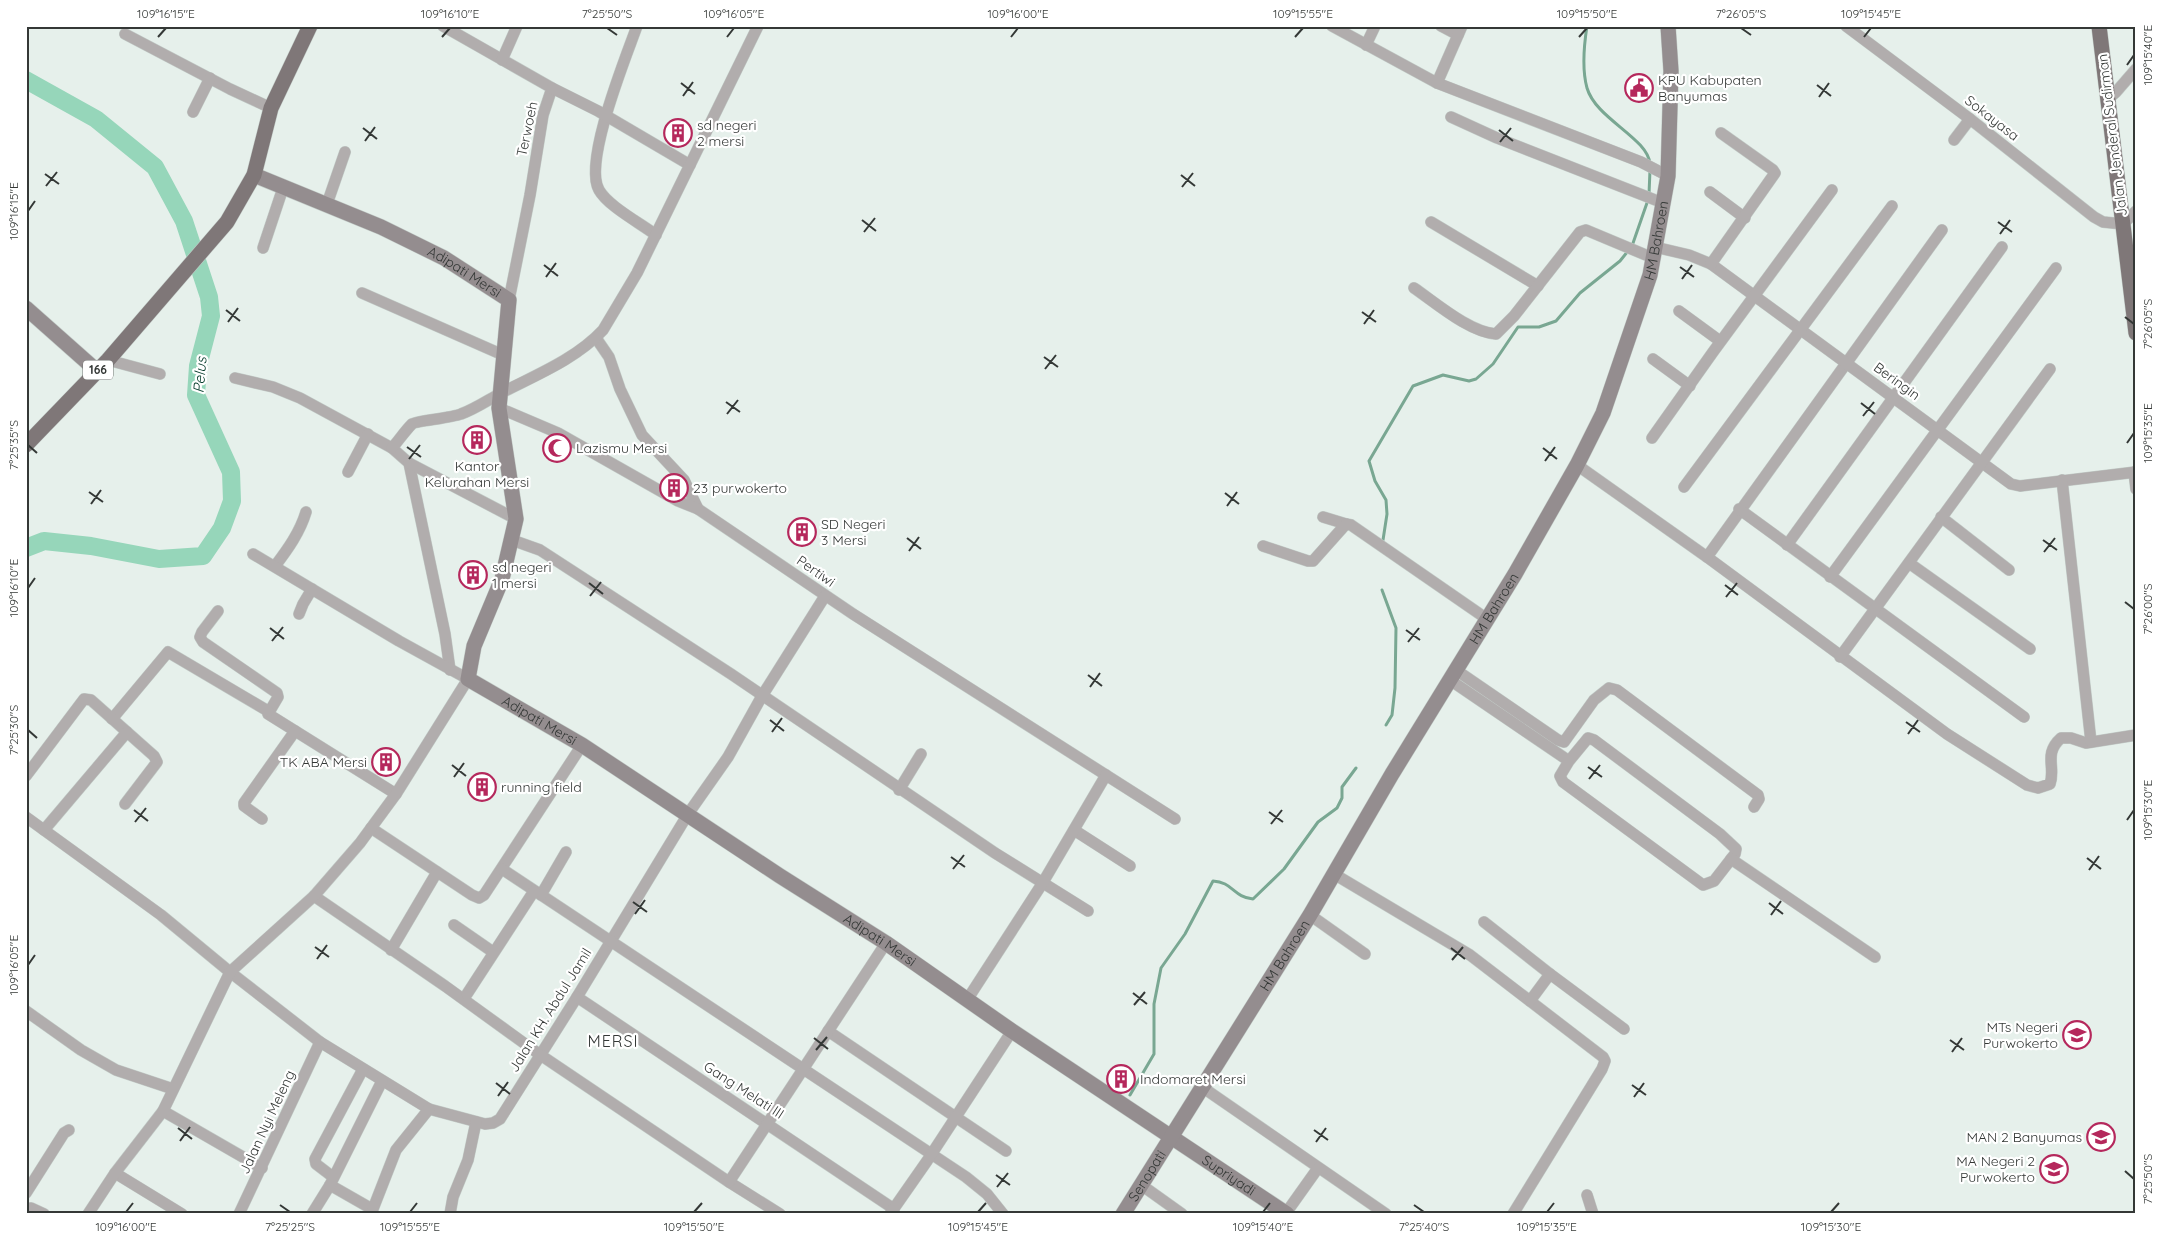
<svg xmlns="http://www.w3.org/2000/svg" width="2162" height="1240" font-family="Quicksand,sans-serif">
<rect width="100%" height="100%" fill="#e6f0eb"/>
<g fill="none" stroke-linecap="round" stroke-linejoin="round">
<g stroke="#79a792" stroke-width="3">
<path d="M1587 26C1584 45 1582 70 1587 88 1596 119 1648 138 1650 164"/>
<path d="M1649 194 1650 170"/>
<path d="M1632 246 1648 200"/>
<path d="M1383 540 1387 514 1386 500 1375 481 1369 461 1413 386 1443 375 1469 381 1476 379 1493 364 1518 327H1539L1556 321 1580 293 1620 261 1628 251"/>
<path d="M1382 590 1396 628 1395 688 1392 715 1386 725"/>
<path d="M1130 1095 1154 1054V1004L1161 968 1185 934 1213 881C1233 882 1233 897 1253 899L1284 869 1318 822 1337 808 1342 798V787L1356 768"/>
</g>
<path stroke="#96d6ba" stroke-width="18" d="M26 80 96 119 155 167 184 221 209 297 211 316 198 366 196 395 231 472 232 501 222 528 203 556 159 559 91 546 44 541 26 548"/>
<defs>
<g id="street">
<path d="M443 26 552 88 543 115 530 195 509 300"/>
<path d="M637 26C626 57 583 162 599 190 608 206 640 223 656 235"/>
<path d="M1332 26 1437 83 1641 162 1668 176"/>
<path d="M1441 26 1458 35"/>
<path d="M1846 26 1970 119 2094 217 2103 222 2123 224 2136 211"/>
<path d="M125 34 230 89 271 108"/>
<path d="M1366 45 1375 26"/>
<path d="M502 60 517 26"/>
<path d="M1437 83 1462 26"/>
<path d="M552 88 598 111 690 165"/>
<path d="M2108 99 2116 92 2136 69"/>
<path d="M193 112 210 78"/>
<path d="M1451 117 1497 138 1663 203"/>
<path d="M1954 140 1970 119"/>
<path d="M1710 192 1745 218"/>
<path d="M327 204 345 152"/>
<path d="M1431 222 1538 286"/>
<path d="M1942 230 1707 557 1947 734 2027 785 2038 788 2050 784C2056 767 2043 754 2061 738H2071L2086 743 2136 735"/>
<path d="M1655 247 1689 255 1711 264 2011 484 2020 486 2136 472"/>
<path d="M263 248 283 188"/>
<path d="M1711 264 1775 173 1773 170 1721 133"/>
<path d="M1414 288C1436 303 1469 332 1496 334L1514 316 1580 232 1586 230 1653 258"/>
<path d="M362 293 503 355"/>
<path d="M1679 311 1720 341"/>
<path d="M596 338 609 357 620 389 642 435 684 480 698 509"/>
<path d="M1653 359 1690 386"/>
<path d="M108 360 160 374"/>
<path d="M235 378 273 387 300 398 392 448 409 463 445 634 450 670"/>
<path d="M499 408 558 433 678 501 698 509 853 614 1175 819"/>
<path d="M1652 438 1713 352 1832 190"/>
<path d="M392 448C399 440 405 431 412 424 416 421 451 418 461 414 475 409 488 400 501 393 536 375 576 359 603 330L637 273 758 26"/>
<path d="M409 463 516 519"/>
<path d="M1577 465 1707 557"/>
<path d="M348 472 368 434"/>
<path d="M2134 472 2136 489"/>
<path d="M2062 480 2091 742"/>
<path d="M1684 487 1892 206"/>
<path d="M1739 509 2024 717"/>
<path d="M1323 517 1346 524"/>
<path d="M1941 517 2009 570"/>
<path d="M512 540 540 550 731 674 995 853 1088 911"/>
<path d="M1787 545 2002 247"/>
<path d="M1263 546 1308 561H1313L1346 524 1351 525 1487 619"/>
<path d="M1909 563 2030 649"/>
<path d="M275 566C288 549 300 532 306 512"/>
<path d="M1830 577 2056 268"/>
<path d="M218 611 202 632 200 637 203 642 277 693 278 697 268 714 396 794"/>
<path d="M299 614 303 604 312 589"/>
<path d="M1840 657 2050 369"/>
<path d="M1456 670 1558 740 1564 742 1594 700 1609 688 1617 690 1758 795 1759 799 1754 807"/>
<path d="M1450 680 1569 761 1588 738 1594 740 1720 834 1736 849 1735 854 1714 881 1703 885 1563 782 1560 776 1569 761"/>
<path d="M112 719 168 652 268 711"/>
<path d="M26 776 84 699 91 700 127 732"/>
<path d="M899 790 921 754"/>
<path d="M26 817 161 915 230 972 320 1042 429 1109 485 1124 493 1123 500 1119 577 997 688 814 728 757 762 696 825 596"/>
<path d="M262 819 244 806V803L295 731"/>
<path d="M371 828 472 895 479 898 484 895 582 745"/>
<path d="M44 830 127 732 154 756 157 762 125 804"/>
<path d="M1074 830 1130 866"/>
<path d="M1731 859 1875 957"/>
<path d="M502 869 966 1177 987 1194 1003 1214"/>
<path d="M1334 874 1470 955 1603 1057 1605 1061 1602 1069 1513 1214"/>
<path d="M541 895 566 852"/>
<path d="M314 896 445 986 539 1054 729 1182 780 1214"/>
<path d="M1310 915 1365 954"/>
<path d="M1484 922 1550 974 1530 1001"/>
<path d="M454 925 493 952"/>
<path d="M391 950 437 872"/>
<path d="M1550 974 1624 1029"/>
<path d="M467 994 534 891"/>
<path d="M577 997 894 1209"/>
<path d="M967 1000 1042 884 1106 775"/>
<path d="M26 1011 81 1050 116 1070 173 1089"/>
<path d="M828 1031 1006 1151"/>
<path d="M1202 1087 1386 1214"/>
<path d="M163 1111 262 1168"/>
<path d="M115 1173 182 1214"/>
<path d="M333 1177 316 1164 315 1159 363 1069"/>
<path d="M729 1182 886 943"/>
<path d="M1140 1184 1182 1214"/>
<path d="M330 1185 372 1209"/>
<path d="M26 1193 64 1133 69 1130"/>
<path d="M1587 1195 1593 1214"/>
<path d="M31 1208 44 1214"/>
<path d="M1286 1213 1318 1168"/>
<path d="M88 1214 115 1173 163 1111 230 972 314 896 360 843 396 794 468 679 399 641 253 554"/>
<path d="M239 1214 320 1042"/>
<path d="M312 1214 330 1185 382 1081"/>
<path d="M371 1214 396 1150 429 1109"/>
<path d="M450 1214 453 1197 468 1160 476 1122"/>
<path d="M890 1214 927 1161 1012 1031"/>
</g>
<g id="secondary">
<path id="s1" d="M254 175 381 227 444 258 509 300 499 408 516 519 502 579 474 646 468 679 582 745 780 876 886 943 1012 1031 1287 1214"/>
<path d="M26 308 97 371"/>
<path id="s2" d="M1123 1214 1310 915 1392 774 1515 574 1577 465 1603 413 1650 275 1668 176 1671 71 1668 26"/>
</g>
<g id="primary">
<path d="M2099 26 2136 333"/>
<path d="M26 445 108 360 227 222 254 175 271 108 310 26"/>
</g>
</defs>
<use href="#street" stroke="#c2cbc7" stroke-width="12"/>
<use href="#secondary" stroke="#c2cbc7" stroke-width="16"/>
<use href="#primary" stroke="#c2cbc7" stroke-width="16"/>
<use href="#street" stroke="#b1adad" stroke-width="11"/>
<use href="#secondary" stroke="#948d8f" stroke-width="15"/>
<use href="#primary" stroke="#7f7778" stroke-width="15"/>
</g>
<path fill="none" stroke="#343836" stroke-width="2" d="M607 28 617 35M1741 28 1751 35M158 37 166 28M442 37 450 28M727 37 734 28M1011 37 1018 28M1295 37 1303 28M1579 37 1587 28M1864 37 1871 28M2127 65 2134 55M681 83 695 94M1817 85 1831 96M683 96 693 82M1819 97 1829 83M363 128 377 139M1499 130 1513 141M365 141 375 127M1500 142 1511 128M45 174 59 184M1181 175 1195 186M46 186 57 172M1182 187 1193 173M28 211 35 201M862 220 876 231M1998 222 2012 232M864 232 875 218M2000 234 2010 220M544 265 558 276M1680 267 1694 277M546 277 556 263M1682 279 1692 265M226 310 240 321M1362 312 1376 322M2125 317 2134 324M228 322 238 308M1364 324 1374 310M1044 357 1058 367M1045 369 1056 355M726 402 740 412M1861 403 1875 414M727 414 738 400M1863 416 1874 402M2127 443 2134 433M28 445 37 453M407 447 421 457M1543 448 1557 459M409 459 420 445M1545 461 1555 447M89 492 103 502M1225 493 1239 504M91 504 101 490M1227 506 1237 492M907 538 921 549M2043 540 2057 550M909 551 919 537M2044 552 2055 538M589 583 603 594M1725 585 1738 595M28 588 35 578M590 596 601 582M1726 597 1737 583M2125 602 2134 609M270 628 284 639M1406 630 1420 640M272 641 283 627M1408 642 1419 628M1088 675 1102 686M1090 687 1100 673M770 720 784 731M1906 722 1920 732M28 730 37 738M772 732 782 718M1908 734 1918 720M452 765 466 776M1588 767 1602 777M454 777 464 763M1589 779 1600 765M134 810 148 821M1269 812 1283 822M2127 820 2134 810M135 822 146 808M1271 824 1282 810M951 857 965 867M2087 858 2101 869M953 869 964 855M2089 870 2099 856M633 902 647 912M1769 903 1783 914M635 914 645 900M1771 915 1781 901M315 947 329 957M1451 948 1465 959M317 959 327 945M1452 960 1463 947M28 965 35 955M1133 993 1147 1004M1134 1005 1145 992M814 1038 828 1049M1950 1040 1964 1050M816 1050 827 1037M1952 1052 1962 1038M496 1083 510 1094M1632 1085 1646 1095M498 1096 508 1082M1634 1097 1644 1083M178 1128 192 1139M1314 1130 1328 1140M180 1141 190 1127M1316 1142 1326 1128M2125 1171 2134 1179M996 1175 1010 1185M997 1187 1008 1173M280 1205 290 1212M1414 1205 1424 1212M126 1212 133 1203M410 1212 417 1203M694 1212 702 1203M978 1212 986 1203M1263 1212 1270 1203M1547 1212 1554 1203M1831 1212 1839 1203"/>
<defs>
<symbol id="civic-ring" viewBox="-11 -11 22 22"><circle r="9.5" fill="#fff" stroke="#b5285c" stroke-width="1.5"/><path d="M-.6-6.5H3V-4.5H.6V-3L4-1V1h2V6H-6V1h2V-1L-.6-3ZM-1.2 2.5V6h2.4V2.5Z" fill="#b5285c"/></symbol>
<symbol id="building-ring" viewBox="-11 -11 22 22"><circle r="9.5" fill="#fff" stroke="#b5285c" stroke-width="1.5"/><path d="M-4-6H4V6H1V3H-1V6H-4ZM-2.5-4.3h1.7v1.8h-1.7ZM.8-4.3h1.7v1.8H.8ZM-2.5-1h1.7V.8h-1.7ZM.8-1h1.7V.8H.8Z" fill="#b5285c"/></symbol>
<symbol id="mosque-ring" viewBox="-11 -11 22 22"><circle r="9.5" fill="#fff" stroke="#b5285c" stroke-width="1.5"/><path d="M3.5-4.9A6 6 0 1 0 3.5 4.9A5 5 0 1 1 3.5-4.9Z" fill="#b5285c"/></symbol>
<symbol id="school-ring" viewBox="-11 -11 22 22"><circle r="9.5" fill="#fff" stroke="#b5285c" stroke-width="1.5"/><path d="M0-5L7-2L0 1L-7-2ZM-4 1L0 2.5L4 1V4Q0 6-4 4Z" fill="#b5285c"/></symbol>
</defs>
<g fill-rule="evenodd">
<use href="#civic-ring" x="1623" y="72" width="32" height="32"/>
<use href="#building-ring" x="662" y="117" width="32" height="32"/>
<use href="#building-ring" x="461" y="424" width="32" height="32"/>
<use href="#mosque-ring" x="541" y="432" width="32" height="32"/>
<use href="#building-ring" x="658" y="472" width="32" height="32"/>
<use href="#building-ring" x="786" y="516" width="32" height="32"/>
<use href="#building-ring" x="457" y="559" width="32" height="32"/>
<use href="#building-ring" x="370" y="746" width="32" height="32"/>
<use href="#building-ring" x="466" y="771" width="32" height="32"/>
<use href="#school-ring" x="2061" y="1019" width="32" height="32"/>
<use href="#building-ring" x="1105" y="1063" width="32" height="32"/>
<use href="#school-ring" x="2085" y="1121" width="32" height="32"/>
<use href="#school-ring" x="2038" y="1153" width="32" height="32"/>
</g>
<g text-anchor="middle" stroke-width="4.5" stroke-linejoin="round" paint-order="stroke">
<rect fill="#fff" stroke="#717472" stroke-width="1" x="83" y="360.5" width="30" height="19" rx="4"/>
<g font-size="12" font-weight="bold" fill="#343836">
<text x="98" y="374">166</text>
</g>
<g font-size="14" fill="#343836" stroke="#fff" text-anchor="start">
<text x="1658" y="85">KPU Kabupaten<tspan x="1658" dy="16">Banyumas</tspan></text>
<text x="697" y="130">sd negeri<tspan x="697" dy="16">2 mersi</tspan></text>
<text x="576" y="453">Lazismu Mersi</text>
<text x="477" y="471" text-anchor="middle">Kantor<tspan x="477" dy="16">Kelurahan Mersi</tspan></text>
<text x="693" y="493">23 purwokerto</text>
<text x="821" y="529">SD Negeri<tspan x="821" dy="16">3 Mersi</tspan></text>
<text x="492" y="572">sd negeri<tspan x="492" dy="16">1 mersi</tspan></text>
<text x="367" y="767" text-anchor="end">TK ABA Mersi</text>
<text x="501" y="792">running field</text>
<text x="2058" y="1032" text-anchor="end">MTs Negeri<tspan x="2058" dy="16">Purwokerto</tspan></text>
<text x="1140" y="1084">Indomaret Mersi</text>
<text x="2082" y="1142" text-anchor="end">MAN 2 Banyumas</text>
<text x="2035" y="1166" text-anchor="end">MA Negeri 2<tspan x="2035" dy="16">Purwokerto</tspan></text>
</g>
<g font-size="14" fill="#343836" stroke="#fff">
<text transform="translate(1992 118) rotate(38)" y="5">Sokayasa</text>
<text transform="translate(527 129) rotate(-78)" y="5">Terwoeh</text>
<text transform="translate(2112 135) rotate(-97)" y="5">Jalan Jenderal Sudirman</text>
<text dy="5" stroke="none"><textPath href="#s2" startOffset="1115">HM Bahroen</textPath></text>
<text dy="5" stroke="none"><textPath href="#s1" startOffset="232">Adipati Mersi</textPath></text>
<text transform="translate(1897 381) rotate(36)" y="5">Beringin</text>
<text transform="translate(816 571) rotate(35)" y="5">Pertiwi</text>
<text dy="5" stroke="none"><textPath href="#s2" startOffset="710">HM Bahroen</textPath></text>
<text dy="5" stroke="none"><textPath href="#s1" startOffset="756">Adipati Mersi</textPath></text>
<text dy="5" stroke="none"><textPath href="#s1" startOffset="1161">Adipati Mersi</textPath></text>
<text dy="5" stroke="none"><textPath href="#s2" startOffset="305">HM Bahroen</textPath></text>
<text transform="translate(550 1010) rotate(-58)" y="5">Jalan KH. Abdul Jamil</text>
<text transform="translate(744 1090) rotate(33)" y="5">Gang Melati III</text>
<text transform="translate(267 1122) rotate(-65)" y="5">Jalan Nyi Meleng</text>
<text dy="5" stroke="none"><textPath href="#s2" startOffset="45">Senopati</textPath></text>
<text dy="5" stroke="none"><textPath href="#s1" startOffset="1582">Supriyadi</textPath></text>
</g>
<g font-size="15" font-style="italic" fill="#003927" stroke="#fff">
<text transform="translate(200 375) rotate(-85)" y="5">Pelus</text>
</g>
<g font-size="16" letter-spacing="1" fill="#343836" stroke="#fff">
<text x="613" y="1047">MERSI</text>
</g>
</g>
<rect width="2162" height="1240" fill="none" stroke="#ffffff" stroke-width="55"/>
<rect x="28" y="28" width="2106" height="1184" fill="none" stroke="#343836" stroke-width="2"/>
<g font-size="12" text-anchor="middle" fill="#343836">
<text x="166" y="18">109°16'15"E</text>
<text x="450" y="18">109°16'10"E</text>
<text x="607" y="18">7°25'50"S</text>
<text x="734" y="18">109°16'05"E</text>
<text x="1018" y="18">109°16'00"E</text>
<text x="1303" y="18">109°15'55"E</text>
<text x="1587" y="18">109°15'50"E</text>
<text x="1741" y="18">7°26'05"S</text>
<text x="1871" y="18">109°15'45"E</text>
<text transform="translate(2148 55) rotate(-90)" y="4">109°15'40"E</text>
<text transform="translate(14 211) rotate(-90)" y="4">109°16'15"E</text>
<text transform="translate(2148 324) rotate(-90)" y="4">7°26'05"S</text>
<text transform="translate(2148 433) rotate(-90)" y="4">109°15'35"E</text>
<text transform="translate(14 445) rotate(-90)" y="4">7°25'35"S</text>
<text transform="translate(14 588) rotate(-90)" y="4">109°16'10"E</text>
<text transform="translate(2148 609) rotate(-90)" y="4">7°26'00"S</text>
<text transform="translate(14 730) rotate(-90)" y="4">7°25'30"S</text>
<text transform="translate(2148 810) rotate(-90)" y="4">109°15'30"E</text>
<text transform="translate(14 965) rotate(-90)" y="4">109°16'05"E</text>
<text transform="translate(2148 1179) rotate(-90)" y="4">7°25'50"S</text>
<text x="126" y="1231">109°16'00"E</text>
<text x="290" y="1231">7°25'25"S</text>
<text x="410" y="1231">109°15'55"E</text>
<text x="694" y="1231">109°15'50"E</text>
<text x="978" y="1231">109°15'45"E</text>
<text x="1263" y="1231">109°15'40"E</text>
<text x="1424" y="1231">7°25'40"S</text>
<text x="1547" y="1231">109°15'35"E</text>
<text x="1831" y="1231">109°15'30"E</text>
</g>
</svg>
